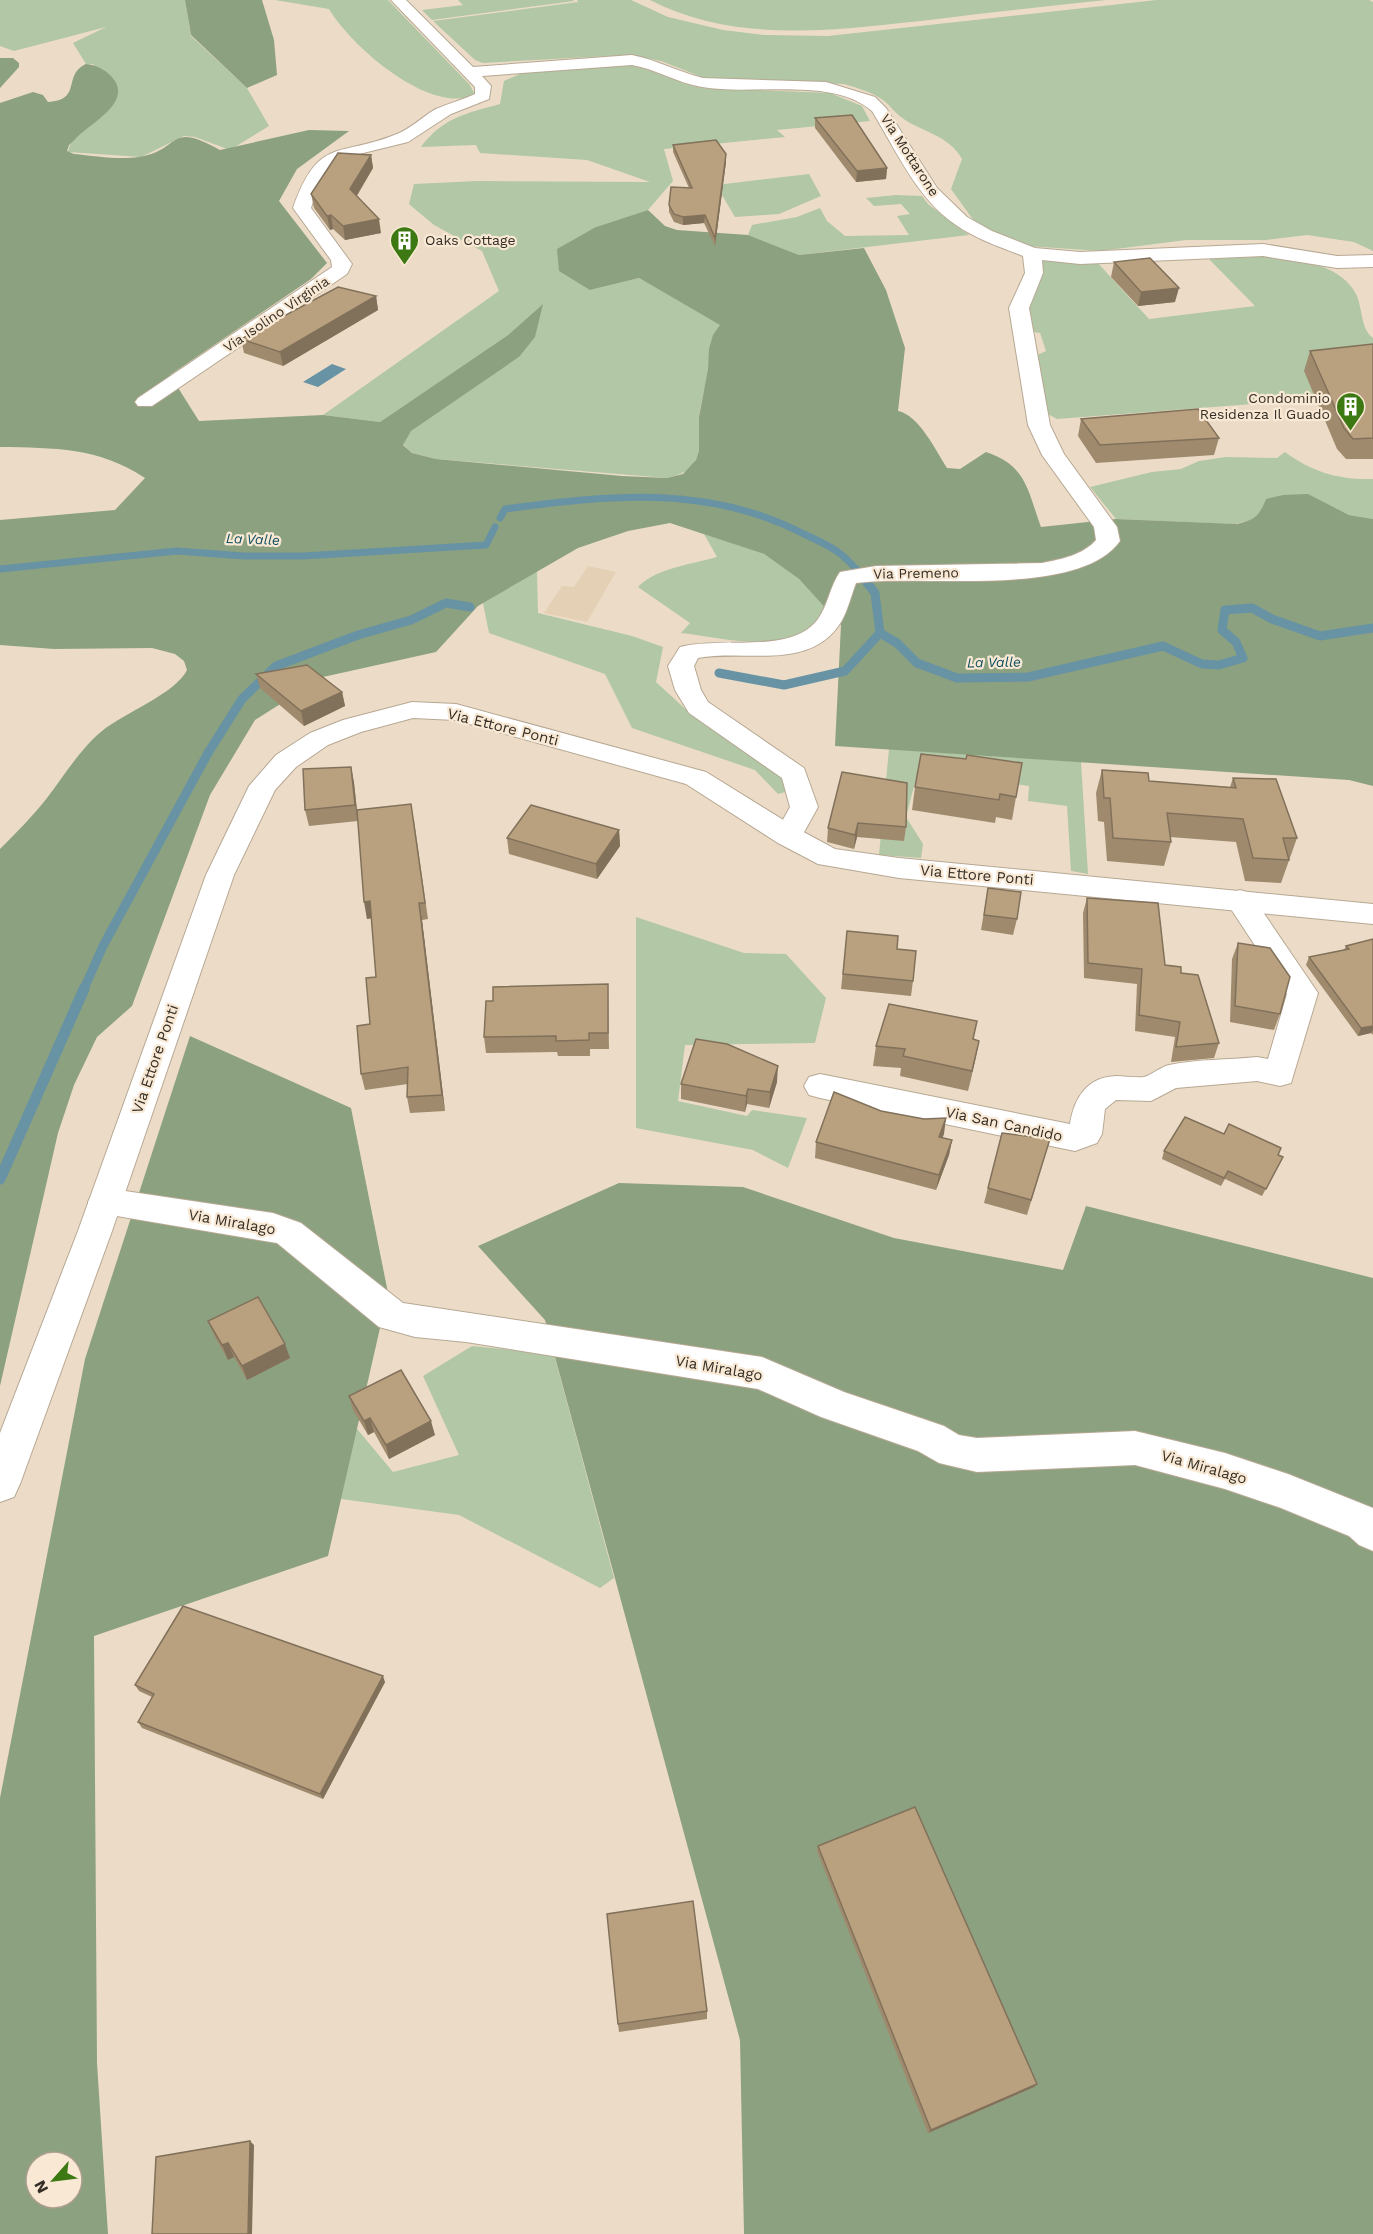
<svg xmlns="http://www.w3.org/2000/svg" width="1373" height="2234" font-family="'Work Sans',sans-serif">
<rect width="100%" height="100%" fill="#ecdcc7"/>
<path fill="#e4d1b5" d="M588 566 616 572 587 622 544 613 562 586 574 587Z"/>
<g fill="#b1c7a5">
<path d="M0 0H185L191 36 247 88 269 126 230 150 195 137 184 136 141 157 68 152C72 127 111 122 117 93L93 64H86L73 43 106 27 14 51 0 46Z"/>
<path d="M275 0H388L470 85 475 95C429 115 351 46 329 9Z"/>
<path d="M458 0H573L574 1 432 20 422 10 463 5Z"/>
<path d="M577 0H631L668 17 723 30 765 35 828 36 1157 0H1369L1373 2V251L1354 242 1307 235 1265 240H1186L1100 251 1027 246 1000 236 974 221 951 189 962 159C949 135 921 132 901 117 894 112 890 105 883 100 872 92 857 88 844 84L707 79 661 61 627 55 483 63 475 60 433 21 578 2Z"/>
<path d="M650 0H1106C1050 6 994 12 938 19 844 29 738 46 650 0Z"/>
<path d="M623 64C651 68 674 82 701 88L830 93 862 106 870 121 777 130 785 137 664 149 673 181 648 210 596 227 590 290 639 278 721 325C709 340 711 352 708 369 706 387 700 403 699 420 699 432 702 447 697 458 691 471 680 475 667 478L436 459 412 453 403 444 410 431 519 357 542 305 508 335 380 422 323 415 499 291 482 251 434 225 409 204 414 184 477 181 650 182 587 160 480 153 476 145 421 147C442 118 467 113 500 104L504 81 522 73Z"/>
<path d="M809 174 821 196 779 214 735 217 716 185Z"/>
<path d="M896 195 922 196 928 204 969 235 799 255 748 235 752 225 797 217 820 208 827 221 845 236 909 235 897 216 910 214 901 204 874 206 866 198Z"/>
<path d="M1278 256C1304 259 1343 268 1356 294 1363 308 1360 328 1373 338V363L1335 402 1306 400 1057 419 1046 413 1042 379 1035 377 1033 357 1046 351 1040 333 1034 332 1028 305 1040 279V261L1047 258 1096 261 1149 319 1255 306 1209 259Z"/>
<path d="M1285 452C1312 472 1339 480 1373 479V519L1349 515 1311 496 1266 499C1257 520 1256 520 1234 524L1116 519 1090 487 1152 472 1181 469 1199 461 1226 457 1277 458Z"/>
<path d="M704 534 764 554 799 579 825 607C800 661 729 638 681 633L690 623 638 587C656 568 693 564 717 557Z"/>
<path d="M537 571 538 613 632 636 663 647 656 682 694 717 780 775 789 791 778 794 755 770 632 728 605 674 489 633 483 603Z"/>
<path d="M889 749 1081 762 1088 874 1071 871 1067 806 1028 801 1029 786 918 771 906 817 923 844 921 858 879 855Z"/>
<path d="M636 917 744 953 786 954 826 998 815 1043 685 1045 678 1101 747 1116 752 1110 807 1118 788 1168 753 1150 636 1128Z"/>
<path d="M472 1346 554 1354 614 1578 600 1588 459 1515 297 1493 333 1400 393 1472 459 1455 423 1376Z"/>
</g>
<g fill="#8ca17f" fill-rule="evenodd">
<path d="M185 0H262L274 40 277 75 247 88 191 35Z"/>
<path d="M0 58H13L19 63V67L0 88Z"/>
<path d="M86 64C96 65 104 69 111 76 133 99 98 119 83 132 78 135 74 141 69 145L67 151 74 154C94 156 119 160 139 157 182 150 167 120 220 150L309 130 349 131 297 169 279 201 327 263 311 279 170 375 199 421 323 415 380 422 508 335 543 304 535 337 519 357 411 431 403 445 412 453 436 459 622 476 667 478 683 474 696 460 699 451V417L708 369 709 349 713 335 720 325 639 278 590 290 559 271 557 249 596 227 648 210 665 226 677 230 748 235 799 255 864 248 886 290 905 348 898 411C919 415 936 451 947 468L960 469 986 452C1027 466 1027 489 1041 527L1116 519 1237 524C1255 520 1259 516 1266 499L1283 495 1308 494 1349 515 1373 519V786L1349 780 835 746 841 625 799 579 764 554 670 523 628 531 578 548 478 606 436 652 323 677 255 720 210 795 132 1006 97 1037 74 1085 58 1133 0 1386V849C16 833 32 817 47 798 64 776 80 749 102 731 124 713 175 694 187 670L184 661 175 654 152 648 54 649 0 645V520L115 510 145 478C98 447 55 448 0 447V103L33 92 43 95 48 102C83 100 62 75 86 64Z"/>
<path d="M190 1036 351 1108 388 1293 328 1556 94 1636 97 2063 108 2234H0V1798L85 1359ZM36 2162H72V2198H36Z"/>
<path d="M619 1183 743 1187 894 1238 1063 1270 1086 1206 1373 1278V2234H744L740 2040 545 1320 478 1246Z"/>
</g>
<path fill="#6893a4" d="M332 364 346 369 318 387 303 382Z"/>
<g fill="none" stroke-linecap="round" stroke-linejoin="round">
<g stroke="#6893a4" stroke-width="7">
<path d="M500 518 505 509C609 495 707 484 804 534 829 546 841 550 859 573"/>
<path d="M0 569 177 551 244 556H303L486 545 495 527"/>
</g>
<g stroke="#6893a4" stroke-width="9">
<path d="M858 571 875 593 880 633 897 643 917 663 957 678 1028 677 1163 646 1202 664 1219 665 1243 658 1236 642 1222 630 1225 610 1252 608 1272 619 1320 636 1373 628"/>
<path d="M719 673 784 685 845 671 880 633"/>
<path d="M83 991 103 946 208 753 242 699 276 666 358 635 411 620 446 603 470 607"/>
</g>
<path stroke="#6893a4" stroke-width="11" d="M0 1179 84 989"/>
<defs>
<g id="minor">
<path d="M391 0H406L473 67 632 55C657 60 679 72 703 78L826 82 875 97 886 108 937 188 967 217 992 231 1035 248 1080 252 1263 244 1337 256 1373 255V267L1337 268 1263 256 1080 264 1042 260 1043 273 1029 308 1050 425 1064 454 1117 527 1120 541C1079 599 922 574 856 583 851 596 848 610 841 622 810 672 746 649 698 658L694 666 701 690 708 702 804 768 818 807 798 843 788 845 778 843 774 836 790 807 782 778 689 713 675 690 668 666 680 647C722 636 792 655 818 619 828 605 830 586 840 572L876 566 1042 563C1062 559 1083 555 1096 540L1094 527 1042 455 1028 425 1009 308 1025 273 1023 256C1000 247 976 239 956 225 917 199 896 150 872 111 832 76 751 96 702 87 677 83 656 69 632 65L482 76 491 86 489 99 451 114 408 142 355 155 334 164 318 186 311 208 352 264 347 274 152 406H138L135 402 138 398 332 267 331 260 293 208C319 135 339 158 397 134 412 128 423 116 436 109 449 103 463 100 475 94V87Z"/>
<path d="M1240 890 1250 893 1318 993 1291 1083 1280 1086 1257 1081 1176 1088 1151 1101 1116 1100 1105 1109 1102 1134 1097 1143 1075 1151 820 1098 809 1095 804 1086 809 1077 820 1074 1070 1124C1074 1098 1087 1077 1116 1076 1125 1076 1135 1078 1144 1077 1152 1075 1160 1067 1169 1065 1197 1059 1228 1060 1257 1057L1268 1059 1287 994 1225 900 1230 893Z"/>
<path d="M105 1188 273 1213 301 1223 403 1303 762 1357 844 1392 944 1426 959 1435 977 1438 1135 1431 1225 1453 1288 1474 1373 1508V1551L1359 1545 1349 1536 1281 1508 1225 1489 1135 1465 977 1472 939 1463 918 1451 821 1417 758 1389 466 1342 415 1337 379 1327 277 1243 93 1212 88 1202 93 1192Z"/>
</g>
<path id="tertiary" d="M412 702 456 704 706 772 798 829 835 849 899 858 1373 904V924L899 878 818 864 778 843 686 784 455 720 413 718 361 732 328 745 296 767 275 790 234 875 112 1231 20 1484 14 1497 0 1502V1433L78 1231 206 875 249 786 276 755 310 733 343 720Z"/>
</defs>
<use href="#minor" stroke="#b7a894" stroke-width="2"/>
<use href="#tertiary" stroke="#b7a894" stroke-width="2"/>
<use href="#minor" fill="#fff" fill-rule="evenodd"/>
<use href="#tertiary" fill="#fff" fill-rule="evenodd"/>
</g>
<g fill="#9f8a6e">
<path d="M815 118 887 168 886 179 856 182 815 128Z"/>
<path d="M673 145 726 162 715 246 704 223 683 225 674 222 669 212V205L689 188 673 152Z"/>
<path d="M371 155 373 168 357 196 381 233 345 240 333 229 330 230 314 208 311 194Z"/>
<path d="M1114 262 1175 302 1138 306 1111 277Z"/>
<path d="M376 296 378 310 283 366 244 353 241 339Z"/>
<path d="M1373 344V459H1346L1337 449 1304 371 1310 351Z"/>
<path d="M1081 419 1219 438 1214 455 1096 463 1078 436Z"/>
<path d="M256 674 342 692 345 706 304 726 260 688Z"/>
<path d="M966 759 1022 763 1012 820 996 817 995 823 912 810 915 787Z"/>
<path d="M351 767 354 783 357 810 414 820 428 919 422 920 445 1111 410 1113 407 1097 408 1084 365 1090 361 1074 370 1024 376 977 371 918 367 919 358 821 309 826 305 810Z"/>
<path d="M1102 770 1149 781 1230 787 1233 778 1297 838 1281 883 1245 881 1236 842 1170 837 1171 842 1164 866 1107 861 1104 822 1098 821 1096 793Z"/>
<path d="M842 772 906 827 904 841 857 837 854 849 827 842 828 828Z"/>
<path d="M619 830 620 846 597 879 509 854 507 838Z"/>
<path d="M988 888 1017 919 1013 935 981 930Z"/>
<path d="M1087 898 1165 965 1181 973 1219 1043 1214 1058 1171 1062 1175 1037 1135 1031 1137 984 1084 978 1083 913Z"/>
<path d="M847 931 897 949 913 981 911 996 841 989Z"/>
<path d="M1373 939V1035L1371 1033 1358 1036 1306 965 1309 957 1344 950 1346 946Z"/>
<path d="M1238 943 1280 1014 1274 1030 1230 1022 1232 959Z"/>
<path d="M608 984 609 1049H590V1056H558L557 1052 486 1053 484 1037 493 1001Z"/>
<path d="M973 1039 979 1041 968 1091 900 1076 901 1068 873 1066 876 1046Z"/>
<path d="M777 1082 769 1108 747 1104 745 1112 681 1099V1084Z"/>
<path d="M881 1111 924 1119 946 1118 942 1138 952 1140 949 1155 936 1190 815 1158 816 1142Z"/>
<path d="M1002 1133 1050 1139 1027 1215 984 1203Z"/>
<path d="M1224 1134 1278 1155 1279 1164 1262 1196 1225 1179 1221 1186 1162 1159 1164 1151Z"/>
<path d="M208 1321 290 1358 247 1380 234 1357 228 1360 214 1335Z"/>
<path d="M349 1396 435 1435 389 1459 374 1432 368 1435 353 1410Z"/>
<path d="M385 1682 323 1799 142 1728 138 1722 152 1697 139 1691 135 1685Z"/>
<path d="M818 1846 1037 2084 1034 2087 928 2133 817 1851Z"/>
<path d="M707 2011V2019L619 2032 618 2024Z"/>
</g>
<g fill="#82715a">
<path d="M726 154V162L715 246V238Z"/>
<path d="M371 155 373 168 352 203 350 189Z"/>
<path d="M887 168 886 179 856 182 857 171Z"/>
<path d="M331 215 333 229 330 230 327 216Z"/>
<path d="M705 215 704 223 683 225V217Z"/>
<path d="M379 219 381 233 345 240 343 226Z"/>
<path d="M1179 288 1175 302 1138 306 1141 292Z"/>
<path d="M376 296 378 310 283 366 280 352Z"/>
<path d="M342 692 345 706 304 726 301 711Z"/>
<path d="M351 767 354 783 358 821 355 805Z"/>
<path d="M858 823 857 837 854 849 855 835Z"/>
<path d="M619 830 620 846 597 879 596 864Z"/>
<path d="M370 901 373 918 367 919 364 902Z"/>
<path d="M419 903 422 920 445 1111 442 1095Z"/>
<path d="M1373 1026V1030L1371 1033 1358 1036 1361 1028Z"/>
<path d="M979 1041 975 1061 968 1091 972 1071Z"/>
<path d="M778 1066 777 1082 769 1108 770 1092Z"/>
<path d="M748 1089 747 1104 745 1112 746 1096Z"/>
<path d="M946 1118 944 1134 937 1152 939 1137Z"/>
<path d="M952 1140 949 1155 936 1190 939 1175Z"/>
<path d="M228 1343 234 1357 228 1360 222 1345Z"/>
<path d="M285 1344 290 1358 247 1380 242 1366Z"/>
<path d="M370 1418 374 1432 368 1435 364 1421Z"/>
<path d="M431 1421 435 1435 389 1459 386 1445Z"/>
<path d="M383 1676 385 1682 323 1799 320 1794Z"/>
<path d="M1037 2084 1034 2087 928 2133 931 2130Z"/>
<path d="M250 2141 254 2145 252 2234H248Z"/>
</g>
<g fill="#b9a180" stroke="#82715a" stroke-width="1.5">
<path d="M852 115 887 168 857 171 815 118Z"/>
<path d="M716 140 726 154 715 238 705 215 683 217 674 214 669 205 671 187 692 188 673 145Z"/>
<path d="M338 153 371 155 350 189 379 219 343 226 331 215 327 216 311 194Z"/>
<path d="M1150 258 1179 288 1141 292 1114 262Z"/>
<path d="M338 287 376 296 280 352 241 339Z"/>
<path d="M1373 344V438L1353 439 1344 428 1310 351Z"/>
<path d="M1198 409 1219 438 1100 445 1081 419Z"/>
<path d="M307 665 342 692 301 711 256 674Z"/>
<path d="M921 754 966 759 967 755 1022 763 1016 797 1000 794 999 800 915 787Z"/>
<path d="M351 767 355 805 305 810 303 769Z"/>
<path d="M1102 770 1148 773 1149 781 1236 788 1233 778 1276 779 1297 838H1283L1289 860 1253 858 1243 819 1167 813 1171 842 1113 838 1110 798H1104Z"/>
<path d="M842 772 907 783 906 827 858 823 855 835 828 828Z"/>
<path d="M411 804 425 903H419L442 1095 407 1097 408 1067 361 1074 357 1026 370 1024 366 978 376 977 370 901 364 902 357 810Z"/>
<path d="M531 805 619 830 596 864 507 838Z"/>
<path d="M988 888 1021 892 1017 919 984 915Z"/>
<path d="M1087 898 1158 903 1165 965 1181 967V973L1198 975 1219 1043 1176 1047 1180 1022 1139 1015 1142 969 1088 963Z"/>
<path d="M847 931 898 936 897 949 916 951 913 981 843 974Z"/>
<path d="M1373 939V1026L1361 1028 1309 957 1349 949 1346 946Z"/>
<path d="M1238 943 1270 948 1290 977 1280 1014 1235 1006Z"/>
<path d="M608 984V1033H589V1040L556 1041V1036L484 1037 486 1001H493V987Z"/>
<path d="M889 1004 977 1021 973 1039 979 1041 972 1071 903 1056 905 1049 876 1046Z"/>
<path d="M696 1039 727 1044 778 1066 770 1092 748 1089 746 1096 681 1084Z"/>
<path d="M834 1092 881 1111 924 1119 946 1118 939 1137 952 1140 939 1175 816 1142Z"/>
<path d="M1185 1117 1224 1134 1229 1124 1281 1148 1278 1155 1283 1157 1266 1189 1228 1171 1224 1178 1164 1151Z"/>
<path d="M1002 1133 1050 1139 1031 1200 988 1188Z"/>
<path d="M258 1297 285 1344 242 1366 228 1343 222 1345 208 1321Z"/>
<path d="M401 1370 431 1421 386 1445 370 1418 364 1421 349 1396Z"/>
<path d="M183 1606 383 1676 320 1794 138 1722 154 1694 135 1685Z"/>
<path d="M915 1807 1037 2084 931 2130 818 1846Z"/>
<path d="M693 1901 707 2011 618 2024 607 1914Z"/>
<path d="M250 2141 248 2234H152L156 2157Z"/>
</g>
<defs>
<symbol id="building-pin" viewBox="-11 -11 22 30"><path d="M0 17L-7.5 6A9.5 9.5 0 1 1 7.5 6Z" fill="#3d7912" stroke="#f9e9d4"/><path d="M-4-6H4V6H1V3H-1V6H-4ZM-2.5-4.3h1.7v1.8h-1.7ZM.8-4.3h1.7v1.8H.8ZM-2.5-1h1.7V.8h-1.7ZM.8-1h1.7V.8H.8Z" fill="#fff"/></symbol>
</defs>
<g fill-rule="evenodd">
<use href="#building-pin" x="388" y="224" width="33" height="45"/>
<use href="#building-pin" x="1334" y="390" width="33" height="45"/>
</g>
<g text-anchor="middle" stroke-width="4.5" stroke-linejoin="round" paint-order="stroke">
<g font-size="14" fill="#342e26" stroke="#f9e9d4">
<text transform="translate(910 155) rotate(57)" y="5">Via Mottarone</text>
<text transform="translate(276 314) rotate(-34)" y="5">Via Isolino Virginia</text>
<text transform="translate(916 573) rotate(-1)" y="5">Via Premeno</text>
</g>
<g font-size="14" fill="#342e26" stroke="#f9e9d4" text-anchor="start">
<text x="425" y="245">Oaks Cottage</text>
<text x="1330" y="403" text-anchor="end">Condominio<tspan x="1330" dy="16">Residenza Il Guado</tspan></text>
</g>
<g font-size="14" font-style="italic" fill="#0d4c5e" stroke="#f9e9d4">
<text transform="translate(253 539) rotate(2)" y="5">La Valle</text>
<text transform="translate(994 662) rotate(-1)" y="5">La Valle</text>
</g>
<g font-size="15" fill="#342e26" stroke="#f9e9d4">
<text transform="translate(503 727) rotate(14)" y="5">Via Ettore Ponti</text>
<text transform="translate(977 875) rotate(5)" y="5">Via Ettore Ponti</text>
<text transform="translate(155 1059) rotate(-71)" y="5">Via Ettore Ponti</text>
<text transform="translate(1004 1124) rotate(12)" y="5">Via San Candido</text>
<text transform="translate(232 1222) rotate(10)" y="5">Via Miralago</text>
<text transform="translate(719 1368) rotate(10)" y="5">Via Miralago</text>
<text transform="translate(1204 1467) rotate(16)" y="5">Via Miralago</text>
</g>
</g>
<g transform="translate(54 2180) rotate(242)"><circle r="28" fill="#f9e9d4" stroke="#aa9e8e" stroke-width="1.5"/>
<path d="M0-4.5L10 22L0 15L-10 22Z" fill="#3d7912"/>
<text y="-9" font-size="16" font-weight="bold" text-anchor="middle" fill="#342e26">N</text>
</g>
</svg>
